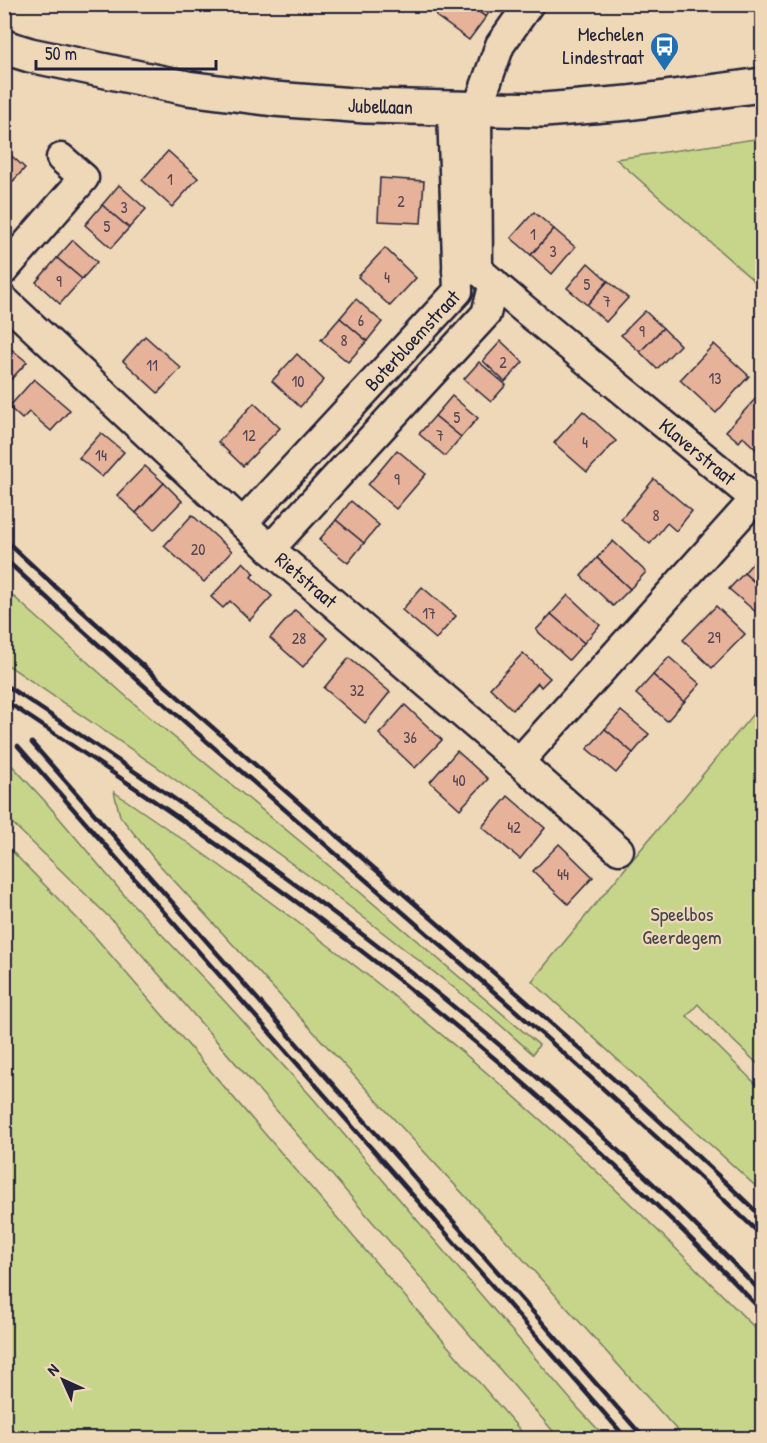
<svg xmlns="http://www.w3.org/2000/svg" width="767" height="1443" font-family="'Patrick Hand',sans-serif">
<rect width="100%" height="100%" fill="#efd8b7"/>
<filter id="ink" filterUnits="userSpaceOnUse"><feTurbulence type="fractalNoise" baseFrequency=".0167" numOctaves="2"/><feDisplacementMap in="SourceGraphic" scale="12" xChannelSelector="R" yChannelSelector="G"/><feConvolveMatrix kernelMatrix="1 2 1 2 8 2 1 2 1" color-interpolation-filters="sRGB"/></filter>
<g filter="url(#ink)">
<g fill="#c6d589" stroke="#747c62" stroke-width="1.5">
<path d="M762 138V288L616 159Z"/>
<path d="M4 588 146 714 307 847 539 1045 533 1054 489 1015 323 886 163 771 5 663Z"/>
<path d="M762 703V1068L720 1028 698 1004 687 1016 762 1090V1192L532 981Z"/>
<path d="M5 758 44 800 125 896 208 983 311 1096 577 1407 606 1438H559L112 920 5 816Z"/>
<path d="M114 792C245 881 374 975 494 1079 588 1159 675 1247 762 1335V1438H684L513 1248 155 860 120 816Z"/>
<path d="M5 844 96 938 527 1438H5Z"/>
</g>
<g fill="#e6b299" stroke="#22223b" stroke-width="1.5">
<path d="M444 4H468L486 17 469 40 436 16Z"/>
<path d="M468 4H495L486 17Z"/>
<path d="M4 149 25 168 4 191Z"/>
<path d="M168 151 198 178 172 207 142 180Z"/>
<path d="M380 178 424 181 421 223 378 221Z"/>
<path d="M119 185 146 209 129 228 102 205Z"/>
<path d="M102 205 129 228 111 248 85 225Z"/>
<path d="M534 212 554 229 531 255 511 238Z"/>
<path d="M554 229 575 247 552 274 531 255Z"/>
<path d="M73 240 97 262 82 279 57 258Z"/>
<path d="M385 248 416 278 390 306 358 277Z"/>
<path d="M57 258 82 279 60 304 36 282Z"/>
<path d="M588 263 608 281 587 305 567 288Z"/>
<path d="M608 281 628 298 606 322 587 305Z"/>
<path d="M356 299 382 322 367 341 340 318Z"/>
<path d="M645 311 663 328 640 352 621 335Z"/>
<path d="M340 318 367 341 348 362 321 340Z"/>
<path d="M663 328 680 345 657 369 640 352Z"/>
<path d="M145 336 181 368 158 393 123 361Z"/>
<path d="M501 341 523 362 505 382 483 361Z"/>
<path d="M4 343 27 362 4 387Z"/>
<path d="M714 344 749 376 716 413 680 380Z"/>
<path d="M297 354 324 380 300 407 272 381Z"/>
<path d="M479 362 506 385 491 402 464 379Z"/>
<path d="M34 379 70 410 51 431 29 412 22 419 9 407Z"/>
<path d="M452 396 478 418 461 437 435 416Z"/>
<path d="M757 397 762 402V455L743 437 739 442 726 431Z"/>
<path d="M254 403 280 428 243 466 218 442Z"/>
<path d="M583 411 616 441 587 472 554 443Z"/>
<path d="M435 416 461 437 445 456 419 434Z"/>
<path d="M101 433 124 452 102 477 79 458Z"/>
<path d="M397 450 426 474 396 509 368 485Z"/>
<path d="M145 466 164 483 136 513 117 495Z"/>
<path d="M654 479 692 511 676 531 667 523 650 544 621 519Z"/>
<path d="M164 483 182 501 154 530 136 513Z"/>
<path d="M351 501 379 525 364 543 336 520Z"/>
<path d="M192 515 232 551 204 582 164 546Z"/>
<path d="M336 520 364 543 348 563 319 540Z"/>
<path d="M613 541 646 572 630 589 597 558Z"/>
<path d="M759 556 762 558V589L744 573Z"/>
<path d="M597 558 630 589 613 606 581 576Z"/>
<path d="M243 562 254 573 251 577 272 596 250 620 230 601 223 608 211 597Z"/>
<path d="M744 573 762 589V607L757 613 729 589Z"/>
<path d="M422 587 456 616 436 639 402 610Z"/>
<path d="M568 595 600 625 584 643 551 614Z"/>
<path d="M716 606 745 634 712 668 683 640Z"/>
<path d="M295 610 328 638 303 667 270 638Z"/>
<path d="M551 614 584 643 569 660 536 630Z"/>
<path d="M523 653 550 678 541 687 538 683 513 710 490 688Z"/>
<path d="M669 657 700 684 684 702 653 675Z"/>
<path d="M349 658 390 692 365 723 324 688Z"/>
<path d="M653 675 684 702 667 721 636 694Z"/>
<path d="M405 705 442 740 415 768 379 734Z"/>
<path d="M621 711 649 734 633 753 605 729Z"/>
<path d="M605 729 633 753 616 773 587 749Z"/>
<path d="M457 751 488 779 460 809 430 782Z"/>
<path d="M508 796 545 828 520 859 482 827Z"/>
<path d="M559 844 593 877 568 904 533 871Z"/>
</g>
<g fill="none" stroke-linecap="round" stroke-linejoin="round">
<defs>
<g id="street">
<path d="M4 270 84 178 61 158"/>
<path d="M478 270 477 109 500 45 529 4"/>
<path id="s1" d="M457 271 478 270 524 309 755 499 519 762"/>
<path id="s2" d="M4 300 270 549 519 762 619 850"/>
<path id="s3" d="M243 523 458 291 452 109"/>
<path d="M270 549 486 314 494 283"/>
</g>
<g id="secondary">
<path id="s4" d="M4 47 30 55 187 88 274 99 366 106 544 110 628 103 762 85"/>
</g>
</defs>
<use href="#street" stroke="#22223b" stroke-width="33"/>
<use href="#secondary" stroke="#22223b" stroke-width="38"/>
<use href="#street" stroke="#efd8b7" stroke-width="28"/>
<use href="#secondary" stroke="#efd8b7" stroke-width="33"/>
<g stroke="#22223b" stroke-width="4.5">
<path d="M4 539C252 771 518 983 762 1217"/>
<path d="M4 558C252 790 518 1002 762 1236"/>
<path d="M4 684C123 763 240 842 354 928 499 1038 636 1161 762 1293"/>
<path d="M4 700C120 777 236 855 346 939 495 1052 634 1177 762 1311"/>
<path d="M32 743 644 1438"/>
<path d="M18 746 626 1438"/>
</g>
</g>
</g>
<defs>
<symbol id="bus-pin" viewBox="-11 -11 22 30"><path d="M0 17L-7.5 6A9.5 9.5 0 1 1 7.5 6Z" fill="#1f6fb2" stroke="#efd8b7"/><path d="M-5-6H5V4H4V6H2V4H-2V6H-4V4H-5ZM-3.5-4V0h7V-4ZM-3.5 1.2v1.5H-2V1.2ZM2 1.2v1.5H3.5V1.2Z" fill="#fff"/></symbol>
</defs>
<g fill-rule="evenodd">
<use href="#bus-pin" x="648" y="30" width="33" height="45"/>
</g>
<g text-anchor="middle" stroke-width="4.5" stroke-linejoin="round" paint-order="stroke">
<g font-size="16" fill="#534652">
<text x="170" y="185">1</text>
<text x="401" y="207">2</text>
<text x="124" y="213">3</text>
<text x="107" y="232">5</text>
<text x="533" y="240">1</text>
<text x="553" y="257">3</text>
<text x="387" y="283">4</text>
<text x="59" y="287">9</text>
<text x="587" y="290">5</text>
<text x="607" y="307">7</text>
<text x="361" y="326">6</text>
<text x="642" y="337">9</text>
<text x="344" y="346">8</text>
<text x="503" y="368">2</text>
<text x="152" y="371">11</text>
<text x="715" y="384">13</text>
<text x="298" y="387">10</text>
<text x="457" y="423">5</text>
<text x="249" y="441">12</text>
<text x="440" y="441">7</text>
<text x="585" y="448">4</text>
<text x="101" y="461">14</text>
<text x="397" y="485">9</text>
<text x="656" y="521">8</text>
<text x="198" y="555">20</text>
<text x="429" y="619">17</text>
<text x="714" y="643">29</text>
<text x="299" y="644">28</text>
<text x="357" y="696">32</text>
<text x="410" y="743">36</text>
<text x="459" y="786">40</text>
<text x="514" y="833">42</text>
<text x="563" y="880">44</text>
</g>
<g font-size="20" fill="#22223b" stroke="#efd8b7" text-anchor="end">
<text x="644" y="41">Mechelen<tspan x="644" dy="23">Lindestraat</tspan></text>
</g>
<g font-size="20" fill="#22223b" stroke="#efd8b7">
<text dy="7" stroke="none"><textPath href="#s4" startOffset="382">Jubellaan</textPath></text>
<text dy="7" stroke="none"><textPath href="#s3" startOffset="249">Boterbloemstraat</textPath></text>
<text dy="7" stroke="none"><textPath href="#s1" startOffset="306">Klaverstraat</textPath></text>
<text dy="7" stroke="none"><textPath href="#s2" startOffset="412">Rietstraat</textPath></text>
</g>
<g font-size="20" fill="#43464b" stroke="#efd8b7">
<text x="682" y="921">Speelbos<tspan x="682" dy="23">Geerdegem</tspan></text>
</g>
</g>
<rect width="767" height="1443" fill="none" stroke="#efd8b7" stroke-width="24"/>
<rect x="12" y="12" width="743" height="1419" fill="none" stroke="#22223b" stroke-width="2" filter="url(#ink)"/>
<g transform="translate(63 1380) rotate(315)" stroke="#efd8b7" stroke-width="4.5" paint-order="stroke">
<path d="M0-4.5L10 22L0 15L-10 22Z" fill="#22223b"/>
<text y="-9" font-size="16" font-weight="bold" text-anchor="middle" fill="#22223b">N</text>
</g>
<path d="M36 60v9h180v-9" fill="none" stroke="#22223b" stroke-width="3"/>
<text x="45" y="60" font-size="18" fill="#22223b" stroke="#efd8b7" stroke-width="4.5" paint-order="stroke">50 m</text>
</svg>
